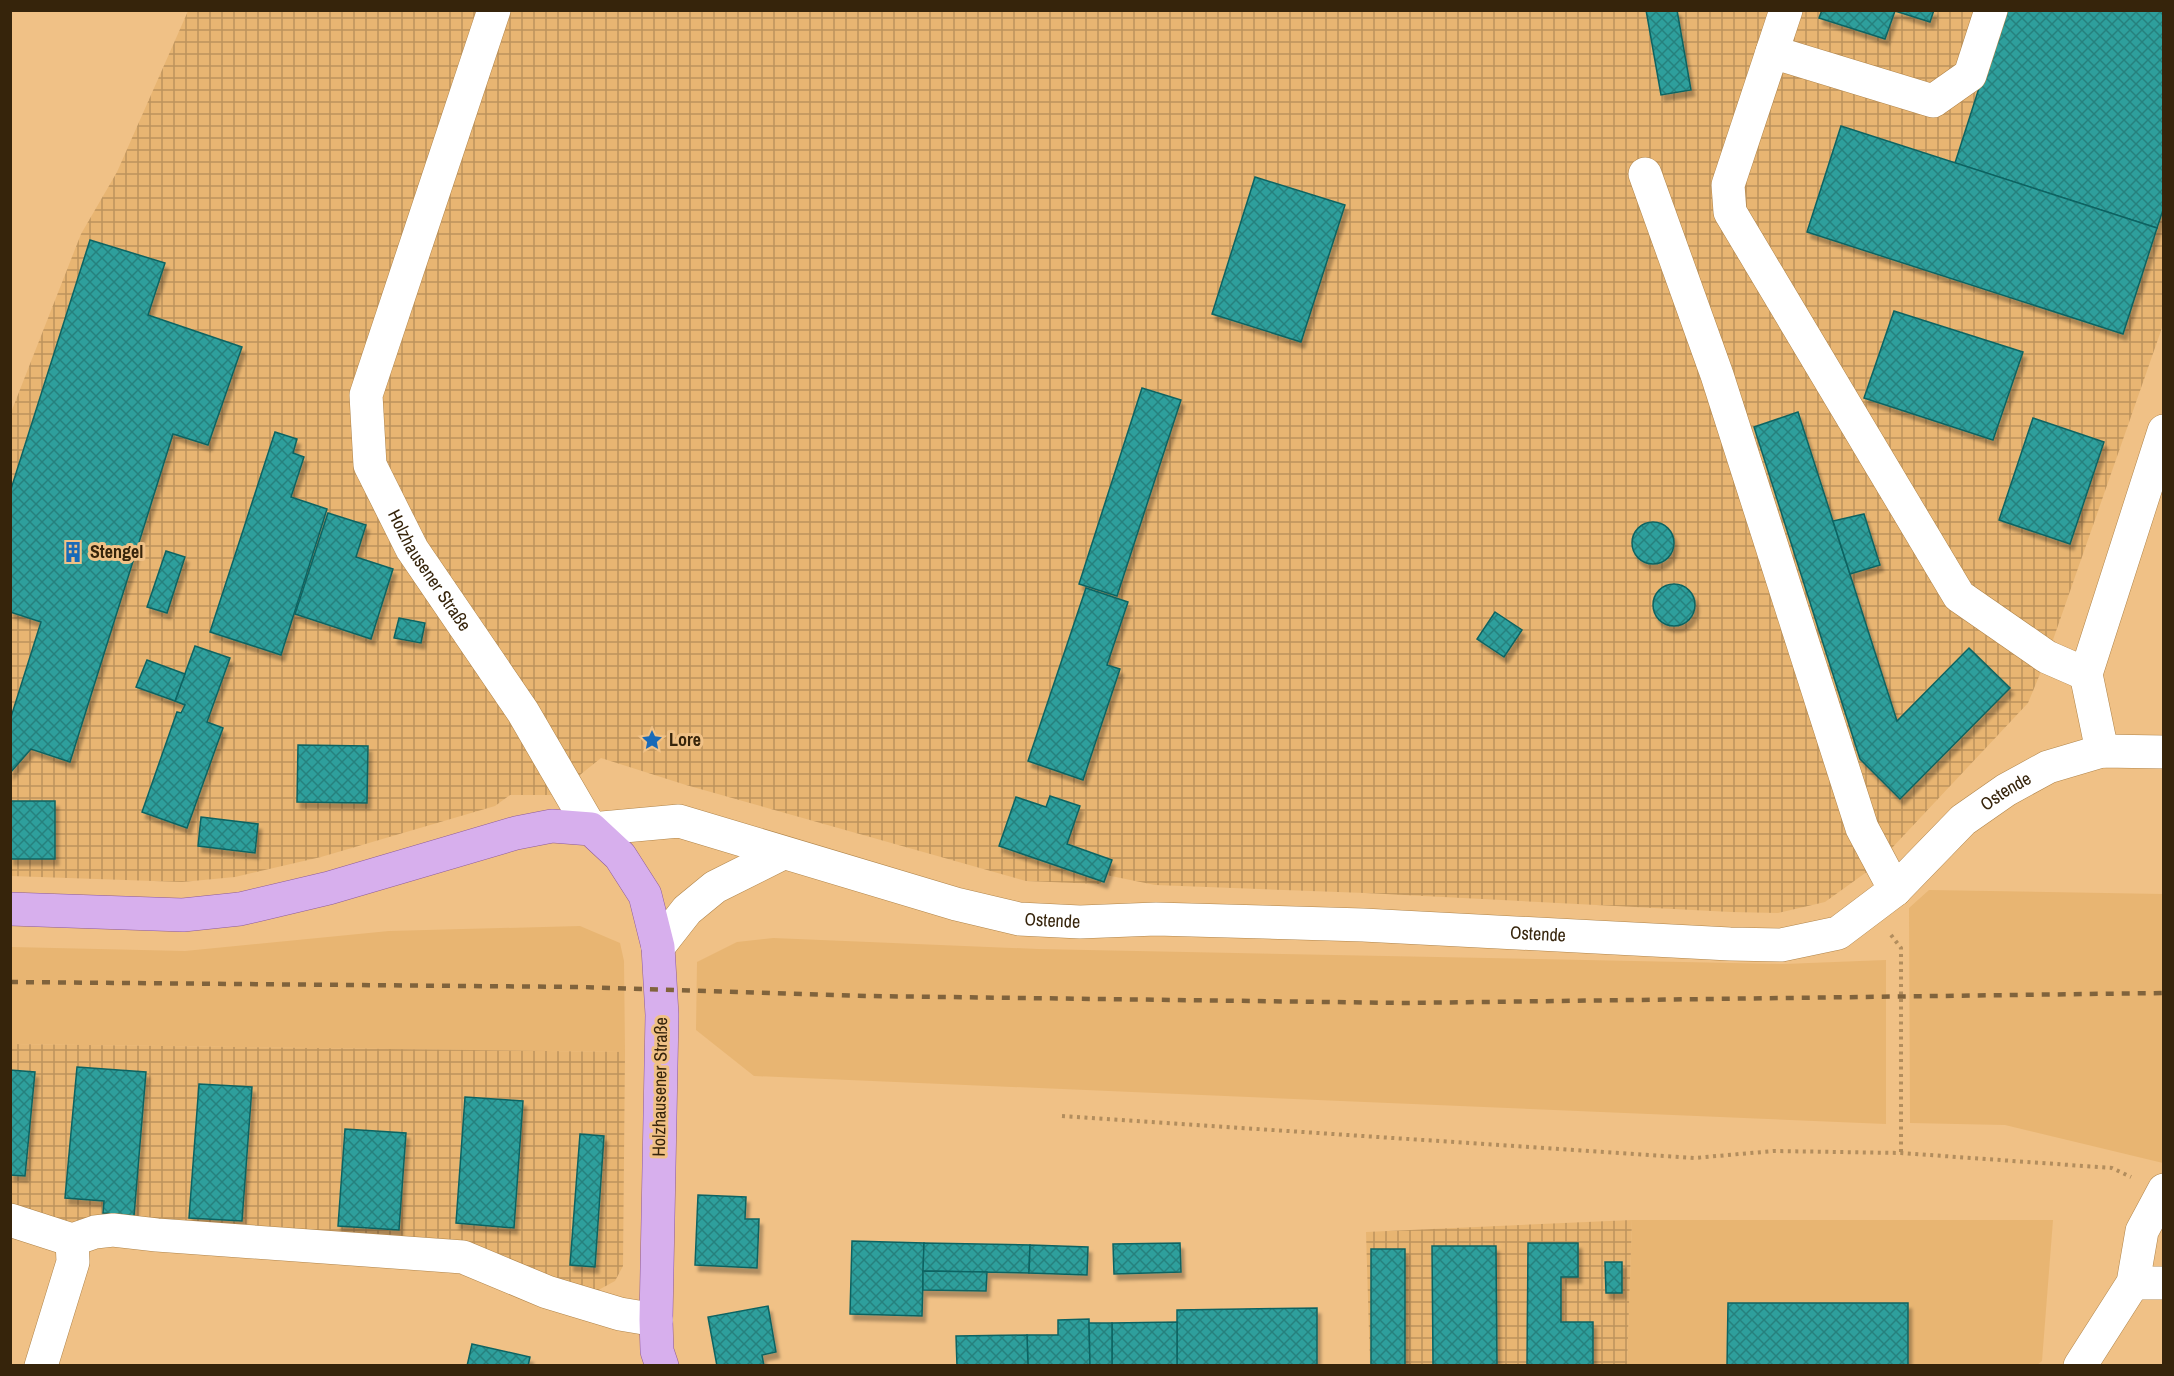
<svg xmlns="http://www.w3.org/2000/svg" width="2174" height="1376" font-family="'Archivo Narrow',sans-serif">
<defs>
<pattern id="industrial-grid" width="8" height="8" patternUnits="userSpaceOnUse" patternTransform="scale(1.5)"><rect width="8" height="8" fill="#e8b572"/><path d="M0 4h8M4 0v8" fill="none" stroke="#bd935c"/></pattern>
<pattern id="building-cross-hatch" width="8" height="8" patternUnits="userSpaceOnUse" patternTransform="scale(1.5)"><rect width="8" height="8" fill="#2e9f9c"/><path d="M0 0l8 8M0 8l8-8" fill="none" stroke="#28817d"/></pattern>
<filter id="shadow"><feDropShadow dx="3.5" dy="6" stdDeviation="1.5" flood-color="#0004"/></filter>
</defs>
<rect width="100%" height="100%" fill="#f0c186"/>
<g fill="#e8b572">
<path d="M1929 890 2163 894V1163L2005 1125 1910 1123 1909 908Z"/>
<path d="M580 926 620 943 624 961 625 1052 11 1044V947L185 951 389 931Z"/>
<path d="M773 938 1038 949 1784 964 1886 960V1124L754 1076 696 1030 697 962 737 942Z"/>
<path d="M1632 1220H2053L2042 1361 2037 1365 1627 1366Z"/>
</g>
<g fill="url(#industrial-grid)">
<path d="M188 11H2163V325L2047 657 2028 703 1875 866 1825 902 1778 913 1731 912 1365 893 1155 885 1106 875 1100 884 1026 881 686 785 601 758 555 795H510L495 806 321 857 235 877 182 882 11 876 10 415 81 234 117 172Z"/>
<path d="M10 1044 625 1052 623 1266 615 1281 591 1294 463 1252 69 1233 11 1213Z"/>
<path d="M1632 1220 1627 1365H1370L1366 1232Z"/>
</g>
<g fill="url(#building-cross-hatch)" stroke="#0f6462" stroke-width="1.5" filter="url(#shadow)">
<path d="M1646 10H1677L1691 90 1661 95Z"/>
<path d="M1822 10H1934L1930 22 1895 11 1885 39 1819 18Z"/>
<path d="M2004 10H2164V207L2157 228 1955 163Z"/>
<path d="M1841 126 2157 228 2123 334 1807 232Z"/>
<path d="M1255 177 1345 205 1301 342 1212 314Z"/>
<path d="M90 240 165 263 148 315 242 347 208 445 173 434 70 762 31 749 10 773V720L41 622 10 612V492Z"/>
<path d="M1894 311 2023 352 1993 440 1864 398Z"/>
<path d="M1142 388 1181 400 1117 596 1079 584Z"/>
<path d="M1798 412 1897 721 1969 648 2010 688 1900 799 1860 759 1754 427Z"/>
<path d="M2033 418 2104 442 2070 544 1999 520Z"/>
<path d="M275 432 297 439 293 453 304 457 291 497 327 509 281 655 210 632Z"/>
<path d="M328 513 366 525 356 557 393 569 371 639 295 614Z"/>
<path d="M1864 514 1880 565 1850 574 1833 521Z"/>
<circle cx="1653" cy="543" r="21"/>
<path d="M166 551 185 557 167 613 147 607Z"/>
<circle cx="1674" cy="605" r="21"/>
<path d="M1086 588 1128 602 1107 665 1120 669 1083 780 1028 761Z"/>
<path d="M1495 612 1522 630 1504 657 1477 639Z"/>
<path d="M399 618 425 623 421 643 394 638Z"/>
<path d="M195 646 230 658 207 722 223 728 187 828 142 812 177 712 181 713 185 705 175 701Z"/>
<path d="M147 660 185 674 175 701 136 687Z"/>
<path d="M298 745 368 746 367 803 297 802Z"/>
<path d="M1050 796 1080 806 1067 844 1112 860 1104 882 999 846 1016 797 1046 807Z"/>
<rect x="10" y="801" width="45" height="58"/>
<path d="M201 817 258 824 255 853 198 846Z"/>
<path d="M77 1067 146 1072 134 1216 103 1213 104 1201 65 1198Z"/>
<path d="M10 1070 35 1072 25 1176 10 1175Z"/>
<path d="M199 1084 252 1087 242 1221 189 1218Z"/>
<path d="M465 1097 523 1101 514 1228 456 1223Z"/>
<path d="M345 1129 406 1133 399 1230 338 1226Z"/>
<path d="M580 1134 604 1136 595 1267 570 1265Z"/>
<path d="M698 1195 746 1197 745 1219H759L757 1268 695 1265Z"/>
<path d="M852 1241 924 1243 922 1316 850 1314Z"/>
<path d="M924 1243 1030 1245 1029 1273 923 1271Z"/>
<path d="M1180 1243 1181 1272 1114 1274 1113 1244Z"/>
<path d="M1528 1243H1578V1277H1561V1322H1593V1366H1527Z"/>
<path d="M1030 1245 1088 1247 1087 1275 1029 1273Z"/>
<path d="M1432 1246H1496L1497 1366H1433Z"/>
<rect x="1371" y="1249" width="34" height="117"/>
<path d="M1605 1262H1622V1293H1606Z"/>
<path d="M923 1271 987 1272 986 1291 923 1290Z"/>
<path d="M1728 1303H1908V1366H1727Z"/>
<path d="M768 1306 776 1352 762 1355 764 1366H717L708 1317Z"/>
<path d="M1317 1308V1366H1177V1310Z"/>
<path d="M1089 1319 1090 1366H1028L1027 1335H1058V1320Z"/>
<path d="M1177 1322V1366H1112V1323Z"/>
<path d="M1089 1323H1112V1366H1090Z"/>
<path d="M1027 1335 1028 1366H957L956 1336Z"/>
<path d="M472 1344 530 1357 528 1366H467Z"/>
</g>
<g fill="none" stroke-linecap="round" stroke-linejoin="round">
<defs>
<g id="minor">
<path id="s1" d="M494 10 366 395 370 465 412 549 523 712 591 829 679 821 956 904 1019 919 1080 922 1156 919 1363 925 1730 944 1781 945 1838 933 1895 890 1963 820 2006 790 2048 767 2102 751 2164 752"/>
<path d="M1786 10 1728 185 1730 212 1959 596 2047 657 2086 674"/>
<path d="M1772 52 1933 101 1970 75 1991 10"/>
<path d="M1645 174 1717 375 1862 828 1895 890"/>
<path d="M2102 751 2086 674 2164 431"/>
<path d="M658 947 687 910 715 887 783 853"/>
<path d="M10 1220 72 1240 95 1232 113 1230 157 1235 463 1257 547 1292 620 1314 656 1320"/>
<path d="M2133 1283H2164"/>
<path d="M41 1366 73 1262 72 1240"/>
<path d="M2080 1366 2133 1283 2142 1231 2164 1190"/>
</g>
<path id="major" d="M10 909 183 915 240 909 329 888 516 833 552 826 591 829 620 856 645 895 658 947 662 1015 656 1320 657 1351 662 1366"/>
</defs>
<use href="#minor" stroke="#b08449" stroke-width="34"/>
<use href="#major" stroke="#8d5b96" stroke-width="34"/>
<g stroke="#b28d5d" stroke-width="4" stroke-dasharray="3 4.5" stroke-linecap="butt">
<path d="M1891 935 1901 948V1153"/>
<path d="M1062 1116 1694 1158 1774 1151 1901 1153 2112 1168 2131 1177"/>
</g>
<use href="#minor" stroke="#fff" stroke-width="33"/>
<use href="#major" stroke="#d7afed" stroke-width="33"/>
<path stroke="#80633c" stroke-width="4.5" stroke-dasharray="8 8" stroke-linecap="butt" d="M10 982 582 987 868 996 1405 1003 2164 993"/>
</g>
<defs>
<symbol id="building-bare" viewBox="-9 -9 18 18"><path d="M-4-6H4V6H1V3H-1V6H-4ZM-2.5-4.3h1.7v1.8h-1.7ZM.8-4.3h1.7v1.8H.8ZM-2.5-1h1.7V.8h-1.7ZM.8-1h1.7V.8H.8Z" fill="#186ab8" stroke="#f0c186" stroke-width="2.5" paint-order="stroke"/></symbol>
<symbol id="sight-bare" viewBox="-9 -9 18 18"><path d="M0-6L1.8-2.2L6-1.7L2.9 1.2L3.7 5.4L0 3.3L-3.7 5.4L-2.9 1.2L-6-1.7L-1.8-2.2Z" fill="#186ab8" stroke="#f0c186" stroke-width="2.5" paint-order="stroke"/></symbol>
</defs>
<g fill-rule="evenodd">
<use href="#building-bare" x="58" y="537" width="30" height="30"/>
<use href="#sight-bare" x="637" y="725" width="30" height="30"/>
</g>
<g text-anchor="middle" stroke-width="6" stroke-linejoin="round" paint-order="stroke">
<g font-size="18" font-weight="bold" fill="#36240b" stroke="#f0c186" text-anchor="start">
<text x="90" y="558">Stengel</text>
<text x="669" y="746">Lore</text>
</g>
<g font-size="18" fill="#36240b" stroke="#f0c186">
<text dy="6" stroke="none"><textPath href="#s1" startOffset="597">Holzhausener Straße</textPath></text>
<text dy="6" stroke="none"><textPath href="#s1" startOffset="2386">Ostende</textPath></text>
<text dy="6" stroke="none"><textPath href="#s1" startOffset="1378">Ostende</textPath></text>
<text dy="6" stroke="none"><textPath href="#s1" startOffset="1864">Ostende</textPath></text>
<text transform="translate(660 1087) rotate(-89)" y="6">Holzhausener Straße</text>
</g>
</g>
<rect width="2174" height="1376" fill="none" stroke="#36240b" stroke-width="24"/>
</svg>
